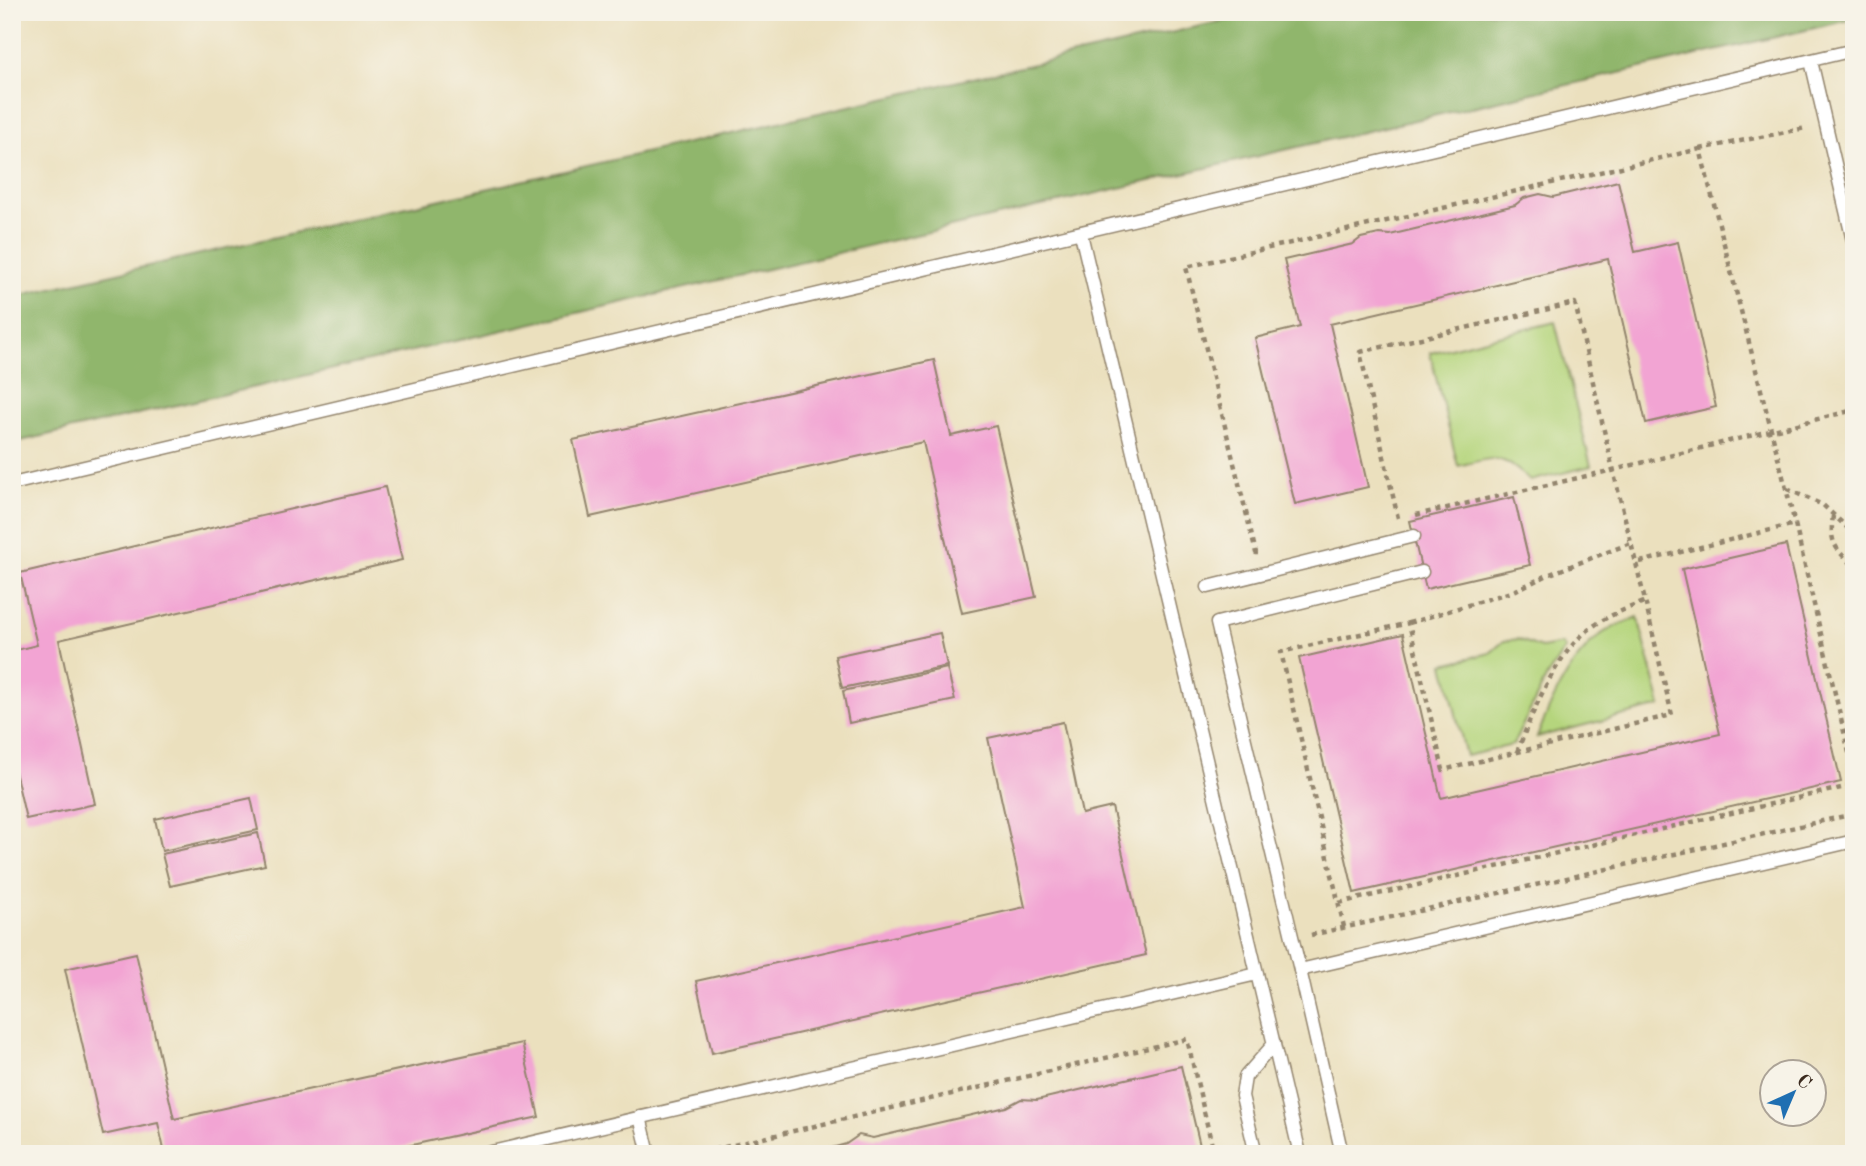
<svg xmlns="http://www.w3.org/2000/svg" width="1866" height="1166" font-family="'Old Standard TT',serif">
<rect width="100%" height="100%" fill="#f7f3e8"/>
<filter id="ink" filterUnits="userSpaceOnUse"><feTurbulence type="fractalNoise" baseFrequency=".0143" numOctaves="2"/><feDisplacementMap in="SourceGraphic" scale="14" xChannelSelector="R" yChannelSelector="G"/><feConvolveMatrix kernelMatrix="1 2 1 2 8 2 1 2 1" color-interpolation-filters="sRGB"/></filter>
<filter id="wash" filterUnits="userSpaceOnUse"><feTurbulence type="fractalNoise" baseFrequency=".00686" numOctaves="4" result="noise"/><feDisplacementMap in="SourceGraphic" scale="28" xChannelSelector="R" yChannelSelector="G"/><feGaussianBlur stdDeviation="1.57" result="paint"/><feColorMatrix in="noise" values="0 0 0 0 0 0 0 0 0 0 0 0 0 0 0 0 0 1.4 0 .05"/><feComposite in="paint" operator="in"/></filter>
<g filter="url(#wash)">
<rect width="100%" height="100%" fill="#ebe0be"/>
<g fill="#b5d57d" stroke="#78804e" stroke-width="2">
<path d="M1555 322 1591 466 1530 481C1501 452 1495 457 1458 466L1430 353Z"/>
<path d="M1638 617 1661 706 1537 737C1552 700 1568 662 1599 636 1610 627 1626 622 1638 617Z"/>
<path d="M1518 639 1541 648 1562 644 1565 649 1547 676 1513 745 1466 756 1444 664 1490 653 1504 641Z"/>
</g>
<path fill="#90b66c" stroke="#667045" stroke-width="2" d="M1262 12H1854V19L12 443V297Z"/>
<g id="blocks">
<g fill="#f2a4d3">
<path d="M1618 181 1635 252 1678 242 1716 407 1646 423 1608 259 1330 324 1368 487 1295 504 1255 338 1300 327 1284 260 1353 244 1361 238 1379 234 1390 235 1515 205 1524 198 1540 194 1553 197Z"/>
<path d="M934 360 951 436 996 426 1036 597 962 613 923 442 590 517 573 440Z"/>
<path d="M385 487 402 560 59 640 95 804 26 819 12 758V651L37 645 20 573Z"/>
<path d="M1514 497 1530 565 1426 589 1410 521Z"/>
<path d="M1786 545 1841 782 1354 893 1299 658 1403 634 1441 798 1720 734 1682 569Z"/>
<path d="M940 633 947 666 842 688 835 656Z"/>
<path d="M947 668 955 700 849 723 843 691Z"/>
<path d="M1063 722 1082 814 1112 807 1146 955 712 1053 696 981 1025 907 988 738Z"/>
<path d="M251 798 258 830 162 851 155 819Z"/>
<path d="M258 833 265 865 170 886 162 854Z"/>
<path d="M136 953 174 1119 522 1043 539 1117 371 1154H165L158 1123 103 1135 65 969Z"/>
<path d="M1181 1066 1202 1154H810L846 1144 859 1135 873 1138 1006 1107 1021 1099 1037 1100Z"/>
</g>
</g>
</g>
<g filter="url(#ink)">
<use href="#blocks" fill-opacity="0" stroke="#93856e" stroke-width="2"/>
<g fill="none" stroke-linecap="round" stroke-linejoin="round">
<defs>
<g id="service">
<path d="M1811 61 1854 245"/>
<path d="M1081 234 1300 1154"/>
<path d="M12 484 1854 50"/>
<path d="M1422 572 1217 623 1300 970 1854 841"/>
<path d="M1208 587 1414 536"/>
<path d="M1300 970 1342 1154"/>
<path d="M640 1117 649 1154"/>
<path d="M483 1154 1257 974"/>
<path d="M1256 1154 1242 1096 1245 1077 1274 1044"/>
</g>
</defs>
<use href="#service" stroke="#93856e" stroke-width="15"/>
<g stroke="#93856e" stroke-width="4.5" stroke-dasharray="5 5" stroke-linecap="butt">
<path d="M1700 149 1806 128"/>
<path d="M1787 489 1823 505 1854 534"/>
<path d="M1416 515 1613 470 1636 563"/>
<path d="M1833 516C1829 543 1835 548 1854 567"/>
<path d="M1398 518 1360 352 1575 303 1613 470 1854 410"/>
<path d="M1258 553H1256L1186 267 1700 149 1795 524"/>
<path d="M1409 623 1514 591 1550 574 1631 543"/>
<path d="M1517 752C1532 714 1554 657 1587 631 1604 617 1623 610 1644 602"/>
<path d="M1339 903 1854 785"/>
<path d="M1344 927 1281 652 1409 623 1443 770 1672 715 1636 563 1795 524 1854 774"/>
<path d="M1311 935 1854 814"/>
<path d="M695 1154 1187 1039 1214 1154"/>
</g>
<use href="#service" stroke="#fff" stroke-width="12"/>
</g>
</g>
<rect width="1866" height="1166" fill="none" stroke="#f7f3e8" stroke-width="42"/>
<g transform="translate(1793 1093) rotate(44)"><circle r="33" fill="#f7f3e8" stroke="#aca397" stroke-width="2"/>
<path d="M0-5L12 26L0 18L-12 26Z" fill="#1f6fb2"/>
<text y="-10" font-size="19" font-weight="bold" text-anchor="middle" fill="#3b2a1e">С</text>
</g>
</svg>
